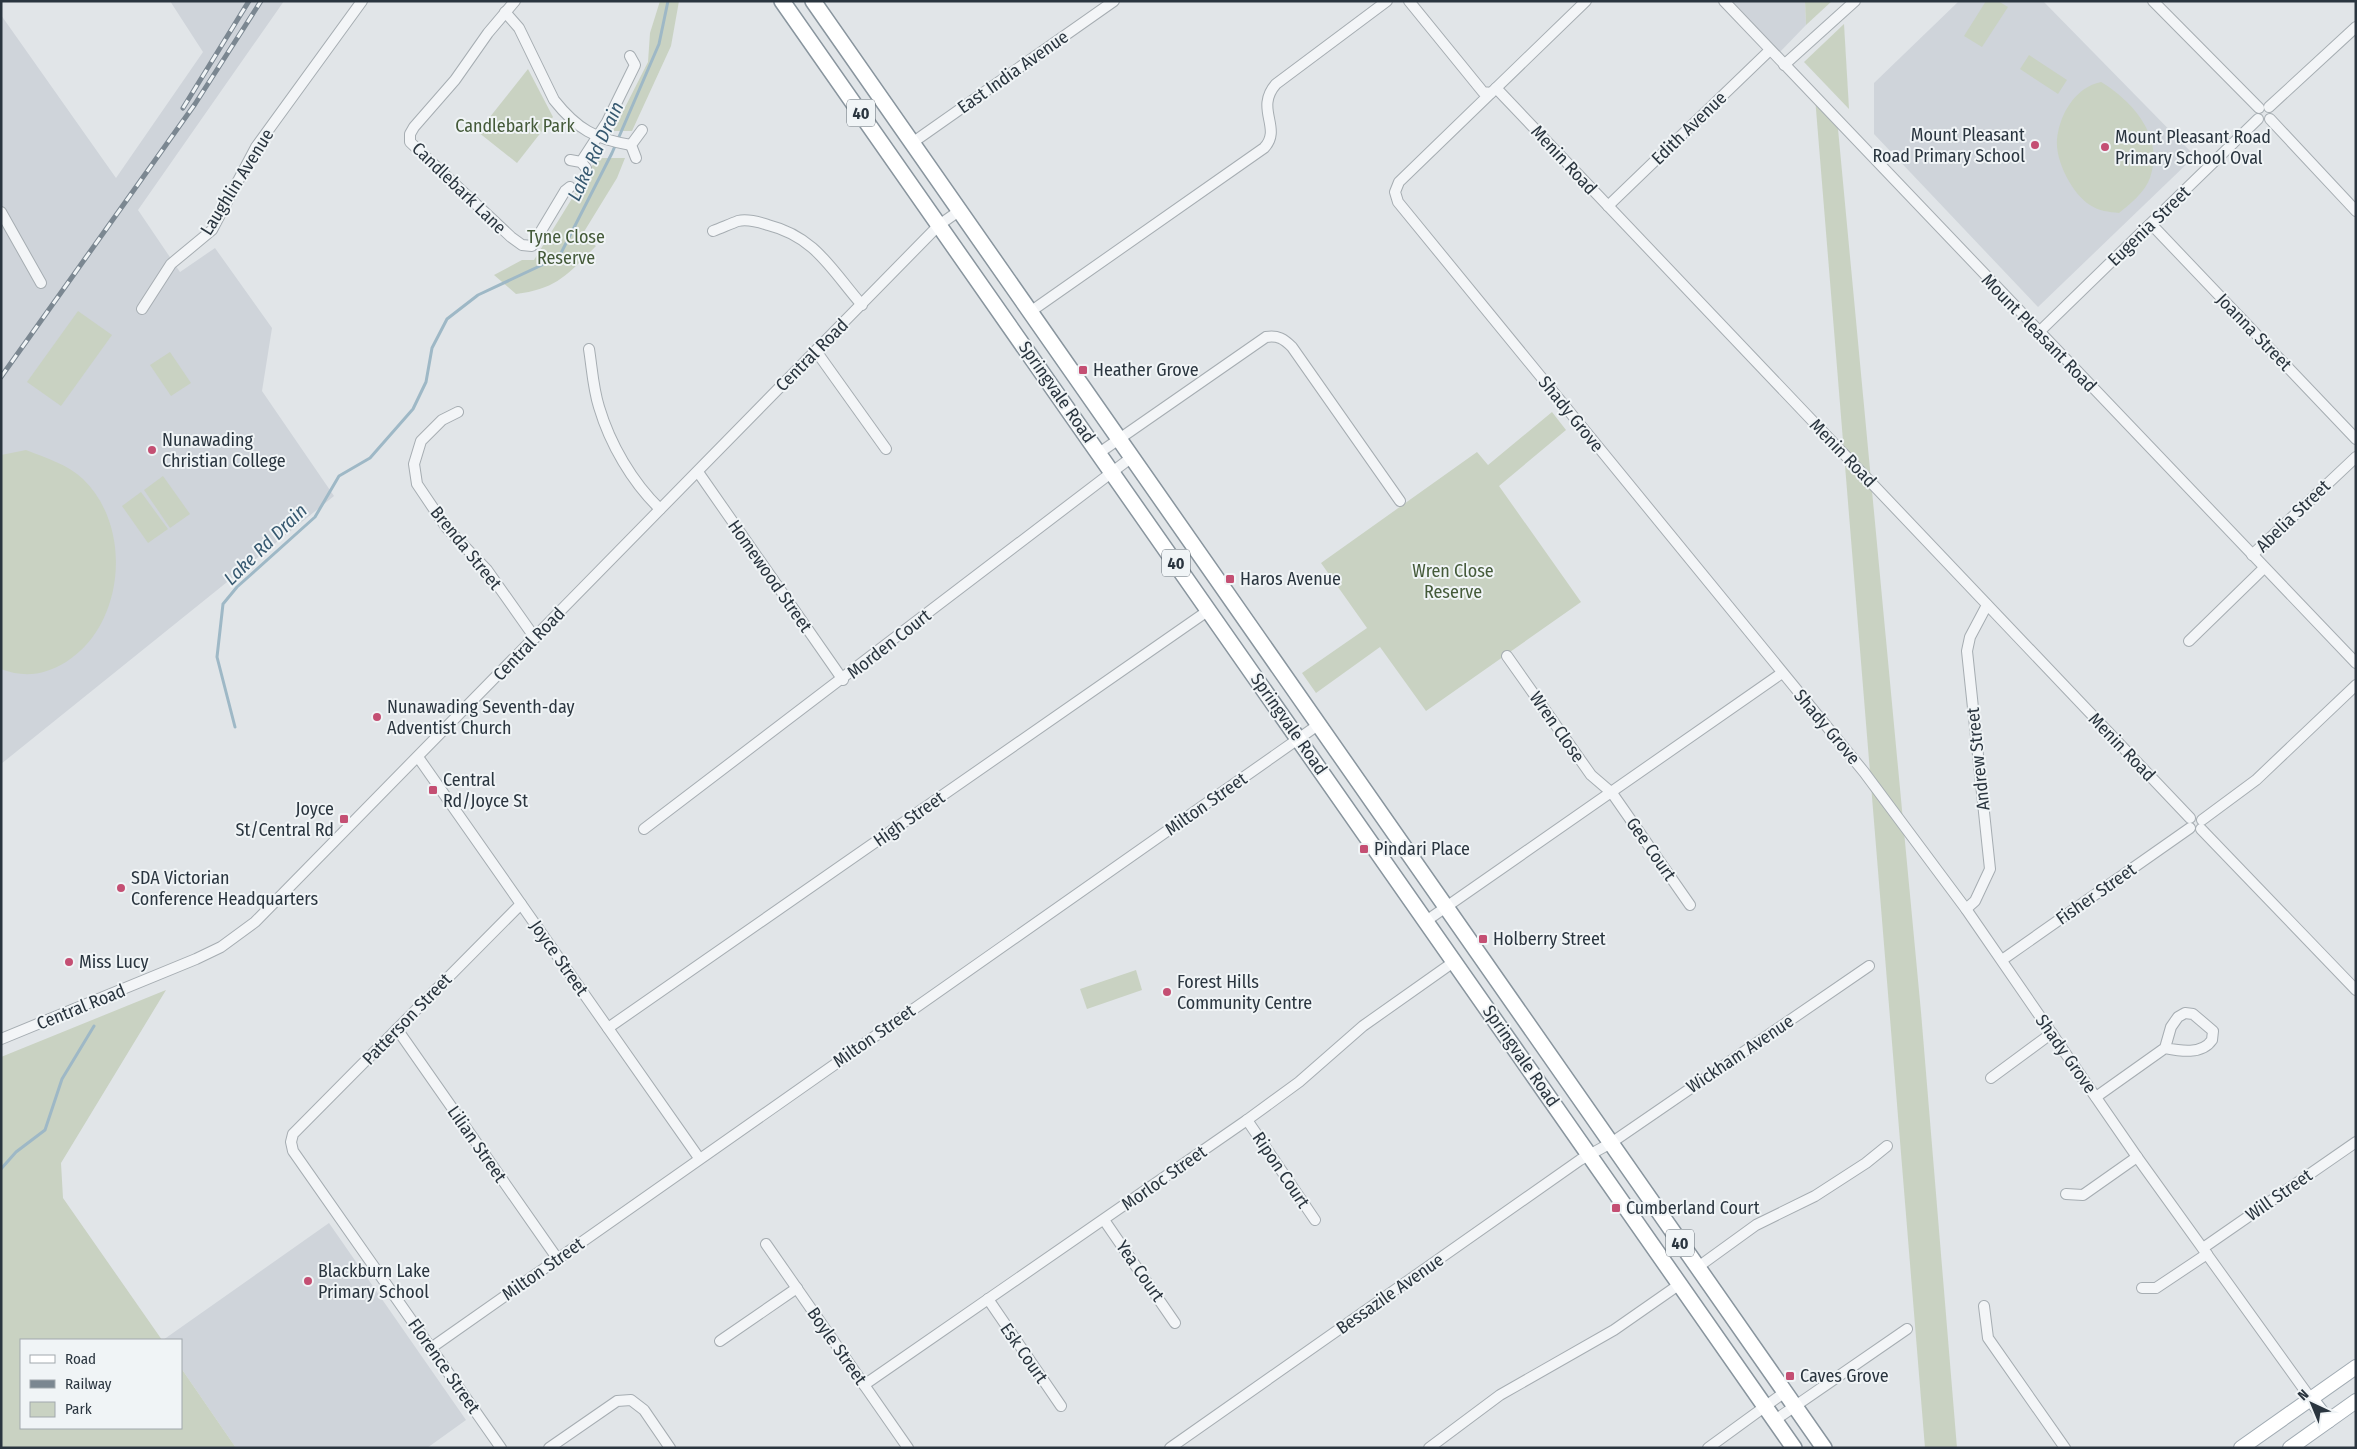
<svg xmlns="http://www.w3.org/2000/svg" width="2357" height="1449" font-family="'Fira Sans Condensed',sans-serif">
<rect width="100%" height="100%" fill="#e1e5e8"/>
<g fill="#cfd4da">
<path d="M170 1H284L138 210 180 272 215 248 272 328 262 391 334 496 1 764V15L116 178 203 52Z"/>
<path d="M1732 1H1805L1806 25 1777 55 1728 5Z"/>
<path d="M1959 1H2043L2195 156 2038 307 1874 134V83Z"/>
<path d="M329 1223 466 1420 427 1448H236L181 1368V1340H163Z"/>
</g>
<g fill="#c9d2c2">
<path d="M660 1H679L671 46 632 131H613L648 62 650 33Z"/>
<path d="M1805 1H1832L1806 25Z"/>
<path d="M1986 1H1998L2008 7 1982 47 1964 36Z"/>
<path d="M1844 24 1849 109 1804 62Z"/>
<path d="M2029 55 2067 80 2058 94 2020 69Z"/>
<path d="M528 69 553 117 517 163 478 132Z"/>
<path d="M2101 82C2133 101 2165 138 2150 178 2144 193 2131 203 2119 213 2109 212 2099 211 2090 205 2072 194 2055 160 2057 139 2060 113 2076 87 2101 82Z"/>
<path d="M1815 97 1838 129 1921 1012 1957 1448H1925Z"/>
<path d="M597 158H625L617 178 582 235 596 246C568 274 557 289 516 294L494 275 522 260H534Z"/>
<path d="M78 311 112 335 61 406 27 382Z"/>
<path d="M170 352 191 383 171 396 150 365Z"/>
<path d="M1552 412 1566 430 1499 486 1581 602 1426 711 1380 647 1316 693 1302 673 1367 628 1321 563 1477 452 1488 465Z"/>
<path d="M26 450C46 458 67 464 83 479 133 527 125 625 66 662 45 675 24 678 1 669V455Z"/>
<path d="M163 476 190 514 170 528 144 490Z"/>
<path d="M141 492 168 529 148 543 122 506Z"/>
<path d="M1136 970 1142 990 1087 1009 1080 989Z"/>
<path d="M166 990 61 1163 63 1198 162 1340H21V1428H181V1368L236 1448H1V1057Z"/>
</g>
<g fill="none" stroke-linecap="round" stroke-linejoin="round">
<g stroke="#9eb8c6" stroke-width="3">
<path d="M235 727 217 657 223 604 237 587 315 517 339 476 370 458 413 409 426 382 432 348 447 319 478 295 559 257 612 153 659 44 668 1"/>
<path d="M1 1169 16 1152 45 1130 62 1079 94 1026"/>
</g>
<defs>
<g id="minor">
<path d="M515 1 488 33 455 80 414 127 410 134V142L511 237 522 245 532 246 565 191 570 187"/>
<path d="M1409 1 1483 92 1491 93"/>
<path d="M1586 1 1399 182 1395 192 1398 202 1864 772 1966 909 2137 1157 2311 1399"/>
<path d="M1724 1 2356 663"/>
<path d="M2153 1 2259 108"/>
<path d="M505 12 519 28 554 100C577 129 595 139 631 145"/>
<path d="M1784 65 1855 1"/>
<path d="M1496 88 2190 818"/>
<path d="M2269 107 2356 27"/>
<path d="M2270 119 2356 211"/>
<path d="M912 143 1114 1"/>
<path d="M636 158 631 145 642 130"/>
<path d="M570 160 581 162 586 168"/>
<path d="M581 162 607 122 635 65 630 56"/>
<path d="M1608 206 1770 50"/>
<path d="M1 212 41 283"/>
<path d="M2152 225 2356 439"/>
<path d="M713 231C721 228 730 224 738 221 747 219 759 222 768 225 816 237 832 271 862 305"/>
<path d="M142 309 171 264 212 230 256 147 362 1"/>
<path d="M1030 312 1264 148C1283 128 1254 109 1276 84L1387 1"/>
<path d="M2038 333 2258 119"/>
<path d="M589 349C592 368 593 388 599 407 610 444 632 482 660 509"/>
<path d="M816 351 886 449"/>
<path d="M458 412 442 420 421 441 414 464 417 484 446 527 487 570 535 638"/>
<path d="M1099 453 1266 337C1278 335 1284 339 1292 347L1400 501"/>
<path d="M698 472 843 680"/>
<path d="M2252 555 2356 457"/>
<path d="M2189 641 2264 568"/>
<path d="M1507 656 1591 775 1612 793 1690 905"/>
<path d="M418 757 699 1158"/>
<path d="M2202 820 2256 780 2356 685"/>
<path d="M644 829 1132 457"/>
<path d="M2201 829 2356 990"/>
<path d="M1966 909 1975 901 1990 869 1967 651 1970 637 1987 605"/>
<path d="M1426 921 1782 673"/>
<path d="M2002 960 2190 828"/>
<path d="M608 1028 1209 610"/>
<path d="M397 1029 557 1258"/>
<path d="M1 1039 196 959 221 947 255 922 939 225 959 211"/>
<path d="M1991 1078 2052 1033"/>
<path d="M2096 1097 2165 1048 2171 1027 2178 1017 2185 1013 2193 1014 2213 1031 2212 1040C2202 1055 2180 1051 2165 1048"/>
<path d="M1247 1120 1315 1220"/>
<path d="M2066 1194 2083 1195 2137 1157"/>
<path d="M1104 1220 1175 1323"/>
<path d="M766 1244 908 1448"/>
<path d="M2203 1248 2356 1142"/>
<path d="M1698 1267 1756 1225 1815 1196 1866 1163 1887 1146"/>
<path d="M2142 1288H2156L2207 1254"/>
<path d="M988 1299 1061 1406"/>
<path d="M1984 1306 1988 1338 2065 1448"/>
<path d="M720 1341 797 1288"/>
<path d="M431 1348 1318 725"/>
<path d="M864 1385 1247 1120 1299 1082 1363 1026 1455 961"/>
<path d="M1775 1420 1907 1329"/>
<path d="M501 1448 293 1151 291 1142 293 1134 521 904"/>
<path d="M549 1448 617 1401 631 1400 644 1410 670 1448"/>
<path d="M1170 1448 1580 1160 1611 1143 1869 966"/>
<path d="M1429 1448 1500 1395 1614 1330 1680 1284"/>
<path d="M1708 1448 1785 1392"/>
</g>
<g id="major">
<path d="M2311 1399 2328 1421"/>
<path d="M2241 1448 2356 1367"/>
<path d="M2290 1448 2356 1401"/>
</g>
<g id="highway">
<path d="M782 1 1794 1448"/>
<path d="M813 1 1824 1448"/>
</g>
</defs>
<use href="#minor" stroke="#a6adb2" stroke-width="12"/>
<use href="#major" stroke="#a1abb3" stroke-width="16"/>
<use href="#highway" stroke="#89959e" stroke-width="18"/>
<use href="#minor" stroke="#f3f5f7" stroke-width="10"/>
<use href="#major" stroke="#fff" stroke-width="14"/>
<use href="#highway" stroke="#fff" stroke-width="15"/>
<defs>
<g id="rail">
<path d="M183 108 249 1"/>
<path d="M1 377 195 104 261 1"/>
</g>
</defs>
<use href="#rail" stroke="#7b8791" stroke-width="5"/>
<use href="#rail" stroke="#f0f4f6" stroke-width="3" stroke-dasharray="9" stroke-linecap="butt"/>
</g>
<g fill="#c44f73" stroke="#f0f4f6" stroke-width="2">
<circle cx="2035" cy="145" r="5"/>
<circle cx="2105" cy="147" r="5"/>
<rect x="1078" y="365" width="10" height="10" rx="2.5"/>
<circle cx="152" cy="450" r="5"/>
<rect x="1225" y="574" width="10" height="10" rx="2.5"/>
<circle cx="377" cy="717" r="5"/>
<rect x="428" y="785" width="10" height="10" rx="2.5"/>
<rect x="339" y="814" width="10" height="10" rx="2.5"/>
<rect x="1359" y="844" width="10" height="10" rx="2.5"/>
<circle cx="121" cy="888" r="5"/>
<rect x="1478" y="934" width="10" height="10" rx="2.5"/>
<circle cx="69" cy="962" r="5"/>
<circle cx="1167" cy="992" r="5"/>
<rect x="1611" y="1203" width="10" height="10" rx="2.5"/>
<circle cx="308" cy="1281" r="5"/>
<rect x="1785" y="1371" width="10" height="10" rx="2.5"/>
</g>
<g text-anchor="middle" stroke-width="4" stroke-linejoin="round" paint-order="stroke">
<g fill="#f0f4f6" stroke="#656e76" stroke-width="1">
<rect x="847" y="99.5" width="28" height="27" rx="4"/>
<rect x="1162" y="549.5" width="28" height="27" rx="4"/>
<rect x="1666" y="1229.5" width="28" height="27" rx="4"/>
</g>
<g font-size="16" font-weight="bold" fill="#2a353f">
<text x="861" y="119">40</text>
<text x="1176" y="569">40</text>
<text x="1680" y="1249">40</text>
</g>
<g font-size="18" fill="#2a353f" stroke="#f0f4f6">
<text transform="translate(1013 72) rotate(-35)" y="6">East India Avenue</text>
<text transform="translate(1689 128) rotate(-44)" y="6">Edith Avenue</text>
<text transform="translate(1564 160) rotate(47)" y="6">Menin Road</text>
<text transform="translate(237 182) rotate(-58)" y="6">Laughlin Avenue</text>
<text transform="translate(459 188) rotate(44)" y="6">Candlebark Lane</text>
<text transform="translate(2149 226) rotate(-44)" y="6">Eugenia Street</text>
<text transform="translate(2254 332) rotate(46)" y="6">Joanna Street</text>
<text transform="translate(2039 333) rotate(46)" y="6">Mount Pleasant Road</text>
<text transform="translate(812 355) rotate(-45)" y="6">Central Road</text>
<text transform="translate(1057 392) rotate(55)" y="6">Springvale Road</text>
<text transform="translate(1571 414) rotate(51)" y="6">Shady Grove</text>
<text transform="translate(1843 453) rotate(46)" y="6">Menin Road</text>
<text transform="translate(2293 516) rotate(-44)" y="6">Abelia Street</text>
<text transform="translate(466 548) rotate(51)" y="6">Brenda Street</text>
<text transform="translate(770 576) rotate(55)" y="6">Homewood Street</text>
<text transform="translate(529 644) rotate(-46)" y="6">Central Road</text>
<text transform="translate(889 644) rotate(-38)" y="6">Morden Court</text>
<text transform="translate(1289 724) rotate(55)" y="6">Springvale Road</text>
<text transform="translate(1557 727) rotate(55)" y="6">Wren Close</text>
<text transform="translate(1827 727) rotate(50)" y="6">Shady Grove</text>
<text transform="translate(2122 747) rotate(46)" y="6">Menin Road</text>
<text transform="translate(1978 759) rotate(-96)" y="6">Andrew Street</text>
<text transform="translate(1206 804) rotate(-35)" y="6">Milton Street</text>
<text transform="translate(909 819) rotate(-35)" y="6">High Street</text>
<text transform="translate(1651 849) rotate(55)" y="6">Gee Court</text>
<text transform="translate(2096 894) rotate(-35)" y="6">Fisher Street</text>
<text transform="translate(559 958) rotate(55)" y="6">Joyce Street</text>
<text transform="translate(81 1007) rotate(-22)" y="6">Central Road</text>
<text transform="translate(407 1019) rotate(-46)" y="6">Patterson Street</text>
<text transform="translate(874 1036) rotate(-35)" y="6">Milton Street</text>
<text transform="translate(1740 1054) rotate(-34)" y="6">Wickham Avenue</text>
<text transform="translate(2066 1054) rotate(55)" y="6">Shady Grove</text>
<text transform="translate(1521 1056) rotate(55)" y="6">Springvale Road</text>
<text transform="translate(477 1144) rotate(55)" y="6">Lilian Street</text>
<text transform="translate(1281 1170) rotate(56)" y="6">Ripon Court</text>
<text transform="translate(1164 1178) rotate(-35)" y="6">Morloc Street</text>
<text transform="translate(2279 1195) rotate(-35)" y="6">Will Street</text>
<text transform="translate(543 1269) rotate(-35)" y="6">Milton Street</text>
<text transform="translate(1140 1271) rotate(55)" y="6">Yea Court</text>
<text transform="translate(1390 1294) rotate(-35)" y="6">Bessazile Avenue</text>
<text transform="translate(837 1346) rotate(55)" y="6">Boyle Street</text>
<text transform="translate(1024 1353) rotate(55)" y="6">Esk Court</text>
<text transform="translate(444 1366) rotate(55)" y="6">Florence Street</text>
</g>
<g font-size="18" fill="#445a39" stroke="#f0f4f6">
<text x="515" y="132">Candlebark Park</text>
<text x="566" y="243">Tyne Close<tspan x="566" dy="21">Reserve</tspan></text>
<text x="1453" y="577">Wren Close<tspan x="1453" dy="21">Reserve</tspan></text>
</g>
<g font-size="18" fill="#2a353f" stroke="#f0f4f6" text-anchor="start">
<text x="2025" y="141" text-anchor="end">Mount Pleasant<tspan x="2025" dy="21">Road Primary School</tspan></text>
<text x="2115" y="143">Mount Pleasant Road<tspan x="2115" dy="21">Primary School Oval</tspan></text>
<text x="1093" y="376">Heather Grove</text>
<text x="162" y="446">Nunawading<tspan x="162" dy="21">Christian College</tspan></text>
<text x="1240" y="585">Haros Avenue</text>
<text x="387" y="713">Nunawading Seventh-day<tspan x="387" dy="21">Adventist Church</tspan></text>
<text x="443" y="786">Central<tspan x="443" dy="21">Rd/Joyce St</tspan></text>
<text x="334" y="815" text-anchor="end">Joyce<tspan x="334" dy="21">St/Central Rd</tspan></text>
<text x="1374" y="855">Pindari Place</text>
<text x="131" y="884">SDA Victorian<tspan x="131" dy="21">Conference Headquarters</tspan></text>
<text x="1493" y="945">Holberry Street</text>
<text x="79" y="968">Miss Lucy</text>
<text x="1177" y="988">Forest Hills<tspan x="1177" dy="21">Community Centre</tspan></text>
<text x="1626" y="1214">Cumberland Court</text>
<text x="318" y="1277">Blackburn Lake<tspan x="318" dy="21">Primary School</tspan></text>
<text x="1800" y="1382">Caves Grove</text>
</g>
<g font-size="19" font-style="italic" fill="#375970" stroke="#f0f4f6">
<text transform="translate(595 151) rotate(-65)" y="7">Lake Rd Drain</text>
<text transform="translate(265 544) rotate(-44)" y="7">Lake Rd Drain</text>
</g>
</g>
<rect width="2357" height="1449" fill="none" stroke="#2a353f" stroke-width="5"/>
<rect x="20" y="1339" width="162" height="90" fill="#f0f4f6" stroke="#a1a8ad"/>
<rect x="30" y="1355" width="25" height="8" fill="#ffffff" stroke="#a1a8ad"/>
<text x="65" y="1364" font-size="15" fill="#2a353f">Road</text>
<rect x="30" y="1380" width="25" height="8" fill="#7b8791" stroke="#a1a8ad"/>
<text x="65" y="1389" font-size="15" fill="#2a353f">Railway</text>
<rect x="30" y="1402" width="25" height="15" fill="#c9d2c2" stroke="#a1a8ad"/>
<text x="65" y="1414" font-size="15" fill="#2a353f">Park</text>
<g transform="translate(2312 1404) rotate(316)" stroke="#f0f4f6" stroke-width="4" paint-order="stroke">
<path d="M0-4L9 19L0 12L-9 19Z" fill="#2a353f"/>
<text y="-8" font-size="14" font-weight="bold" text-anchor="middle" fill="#2a353f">N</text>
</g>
</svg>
